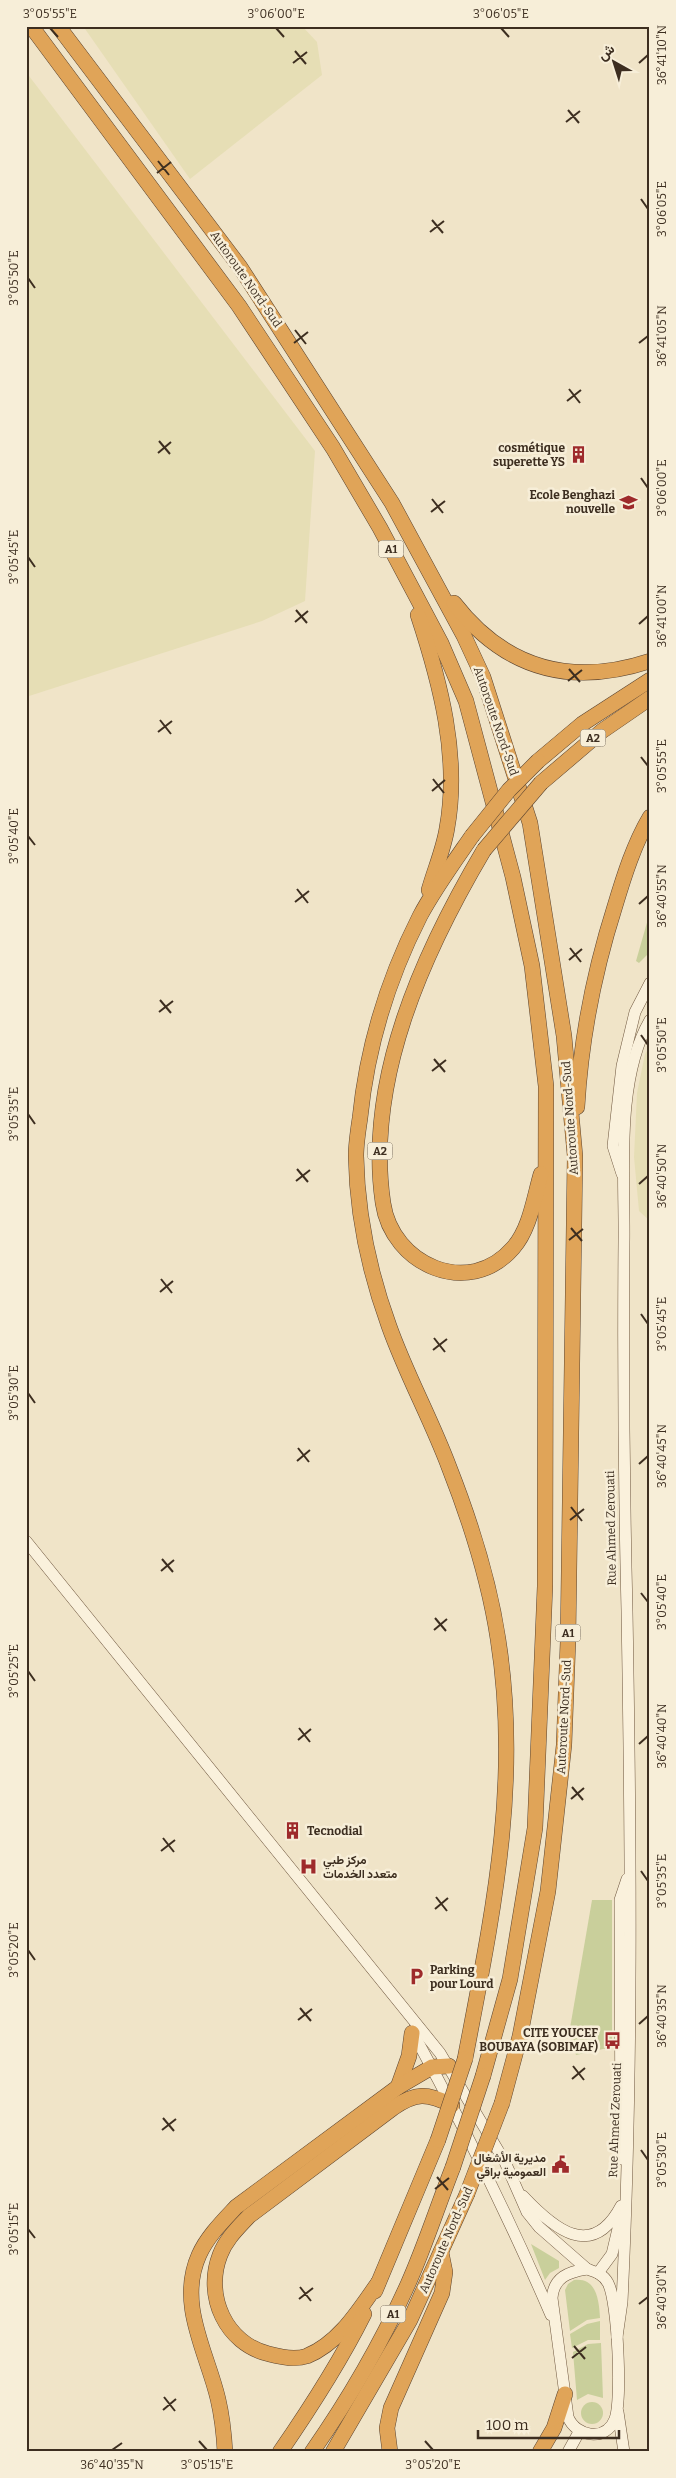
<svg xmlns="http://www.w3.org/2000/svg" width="676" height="2478" font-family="Bitter,Vazirmatn,serif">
<rect width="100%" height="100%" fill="#f0e4c8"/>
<g fill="#e6deb5">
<path d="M83 26H302L317 42 322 75 190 179Z"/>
<path d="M26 72 315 451 305 601 262 621 26 697Z"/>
<path d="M650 1046V1221L639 1211 634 1157 637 1093 645 1054Z"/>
</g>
<g fill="#c9cf9b">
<path d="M650 912V952L639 963 636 961Z"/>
<path d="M592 1900H612V2047L576 2055 569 2034Z"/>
<path d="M531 2244 559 2261V2268L550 2273 545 2280Z"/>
<path d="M574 2280C597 2277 599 2301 600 2318L587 2320 570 2331 565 2290 568 2284Z"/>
<path d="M600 2321V2340H588L572 2348 570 2334 587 2324Z"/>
<path d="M601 2343 603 2398 588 2394 577 2400 573 2352 588 2344Z"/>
<circle cx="592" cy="2413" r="11"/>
</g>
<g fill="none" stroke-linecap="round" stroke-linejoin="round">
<defs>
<g id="secondary">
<path d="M622 1174 613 1146 622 1066 635 1012 650 983"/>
<path d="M26 1541 440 2053 505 2162 527 2212 539 2227 587 2269"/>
<path d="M412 2031C463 2124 509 2218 551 2315"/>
<path d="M621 2159 620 1900 627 1879"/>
<path d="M523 2196C554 2229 592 2261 621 2206"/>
<path d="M587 2269C596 2272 603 2274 608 2283 618 2302 622 2400 615 2419 606 2442 576 2437 568 2417L552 2298C554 2277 568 2272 587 2269Z"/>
<path d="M598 2273 612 2254 620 2220"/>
<path d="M617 2337 622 2302C633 2071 631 1841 627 1611 624 1488 623 1365 624 1242 625 1175 615 1080 650 1020"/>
<path d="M618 2412 624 2452"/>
<path d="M568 2452 579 2432"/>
</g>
<g id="motorway">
<path d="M31 26 239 306 333 448 380 528 441 643 466 701 513 877 532 966 546 1086 545 1586 535 1828 510 1979 483 2076"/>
<path d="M58 26 240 267 392 503 464 636 483 677 530 823 564 1036 575 1156 568 1641 564 1745 548 1891 520 2036 502 2103"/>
<path d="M454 603C505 669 571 687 650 661"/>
<path d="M418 615C440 682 460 756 447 828 444 848 435 869 429 890"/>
<path d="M538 761 582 724 650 680"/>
<path d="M541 783 602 731 650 698"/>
<path d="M484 850C423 953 365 1080 383 1203 392 1265 469 1299 513 1248 530 1229 534 1198 541 1174"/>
<path d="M577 1107C581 1038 594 972 615 906 624 876 634 844 650 817"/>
<path d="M465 2059C492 1917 521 1785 498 1639 489 1580 471 1523 449 1467 431 1419 406 1374 389 1326 369 1271 357 1214 356 1156 356 1144 358 1131 360 1118 367 1048 388 979 420 916 435 888 454 862 472 836"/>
<path d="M398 2087 409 2056 412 2033"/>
<path d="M378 2283C359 2310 339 2343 307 2356 295 2360 280 2357 269 2354 226 2344 204 2296 220 2255 226 2239 238 2228 249 2216L393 2108C416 2092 427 2093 452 2105"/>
<path d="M375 2291 438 2140"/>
<path d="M225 2452C224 2434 222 2416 218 2399 207 2352 177 2304 199 2255 207 2237 222 2222 236 2207L398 2087 432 2067 449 2066"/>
<path d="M280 2452C311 2407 340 2362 364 2314"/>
<path d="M312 2452C349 2399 382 2342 408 2284 425 2246 438 2205 453 2167"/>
<path d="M333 2452 410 2320 467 2194"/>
<path d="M390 2452 387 2428 391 2408 442 2293 445 2272 441 2252"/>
<path d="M540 2452 554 2428 565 2394"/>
</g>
</defs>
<use href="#secondary" stroke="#6f573f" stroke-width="12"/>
<use href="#motorway" stroke="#5b4430" stroke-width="16"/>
<use href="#secondary" stroke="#faf1dc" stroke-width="11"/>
<use href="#motorway" stroke="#e0a458" stroke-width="15"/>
<defs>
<g id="motorway-bridge">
<path d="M472 836 509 790 538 761"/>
<path d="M484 850 541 783"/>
<path d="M438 2140 465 2059"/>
<path d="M453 2167 483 2076"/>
<path d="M467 2194 502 2103"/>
</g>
</defs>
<use href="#motorway-bridge" stroke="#5b4430" stroke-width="16" stroke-linecap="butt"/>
<use href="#motorway-bridge" stroke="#e0a458" stroke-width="15"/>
</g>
<path fill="none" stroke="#3d2e20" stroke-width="2" d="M50 28 58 37M276 28 284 37M501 28 509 37M295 51 306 64M293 63 307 52M639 63 648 55M568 110 579 123M566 122 580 111M158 161 169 175M157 173 171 162M641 199 648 209M432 220 443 233M430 232 444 221M28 278 35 288M295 330 306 344M294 343 308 332M639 343 648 336M569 389 580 403M567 401 581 390M159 441 170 454M158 453 171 442M641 478 648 488M432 499 443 513M431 512 445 501M28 557 35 567M296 610 307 623M295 622 308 611M639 624 648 616M569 669 580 682M568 681 582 670M160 720 171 734M158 732 172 721M641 757 648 766M433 779 444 793M432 791 445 780M28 836 35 845M297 889 308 903M295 902 309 891M639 904 648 896M570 948 581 962M569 960 582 949M160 1000 171 1013M159 1012 173 1001M641 1035 648 1045M434 1059 445 1072M432 1071 446 1060M28 1114 35 1124M297 1169 308 1182M296 1181 310 1170M639 1184 648 1176M571 1228 582 1241M569 1240 583 1229M161 1279 172 1293M160 1292 173 1281M641 1314 648 1324M434 1338 445 1352M433 1350 447 1339M28 1393 35 1403M298 1448 309 1462M297 1461 310 1450M639 1464 648 1456M571 1507 582 1521M570 1520 584 1509M162 1559 173 1572M161 1571 174 1560M641 1593 648 1602M435 1618 446 1631M434 1630 447 1619M28 1671 35 1681M299 1728 310 1742M298 1740 311 1729M639 1744 648 1736M572 1787 583 1800M571 1799 584 1788M163 1838 174 1852M161 1851 175 1840M641 1871 648 1881M436 1897 447 1911M435 1909 448 1898M28 1950 35 1960M300 2008 311 2021M298 2020 312 2009M639 2024 648 2016M573 2066 584 2080M572 2079 585 2068M163 2118 174 2131M162 2130 176 2119M641 2150 648 2160M437 2177 448 2190M435 2189 449 2178M28 2229 35 2238M300 2287 311 2301M299 2299 313 2288M639 2304 648 2297M574 2346 585 2359M572 2358 586 2347M164 2397 175 2411M163 2410 176 2399M199 2441 207 2450M425 2441 433 2450M112 2450 122 2443"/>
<defs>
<symbol id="building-bare" viewBox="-9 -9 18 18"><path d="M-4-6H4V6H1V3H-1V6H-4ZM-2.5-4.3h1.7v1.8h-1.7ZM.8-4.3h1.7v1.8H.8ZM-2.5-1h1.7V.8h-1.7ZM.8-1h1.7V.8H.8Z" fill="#9e2a2b" stroke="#f7eed8" stroke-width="2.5" paint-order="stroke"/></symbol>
<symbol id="school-bare" viewBox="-9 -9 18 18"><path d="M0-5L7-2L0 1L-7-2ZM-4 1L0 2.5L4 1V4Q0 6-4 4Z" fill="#9e2a2b" stroke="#f7eed8" stroke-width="2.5" paint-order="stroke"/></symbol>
<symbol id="hospital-bare" viewBox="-9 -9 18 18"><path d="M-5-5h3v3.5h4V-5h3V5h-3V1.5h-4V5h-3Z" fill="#9e2a2b" stroke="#f7eed8" stroke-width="2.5" paint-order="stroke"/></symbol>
<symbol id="parking-bare" viewBox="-9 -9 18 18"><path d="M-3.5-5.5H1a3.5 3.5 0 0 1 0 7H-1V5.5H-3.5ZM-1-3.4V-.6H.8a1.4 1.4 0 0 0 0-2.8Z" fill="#9e2a2b" stroke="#f7eed8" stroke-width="2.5" paint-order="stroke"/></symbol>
<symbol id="bus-bare" viewBox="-9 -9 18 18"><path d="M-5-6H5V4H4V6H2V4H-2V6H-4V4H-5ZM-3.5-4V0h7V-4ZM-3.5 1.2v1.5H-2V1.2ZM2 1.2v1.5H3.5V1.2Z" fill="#9e2a2b" stroke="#f7eed8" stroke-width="2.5" paint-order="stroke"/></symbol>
<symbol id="civic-bare" viewBox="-9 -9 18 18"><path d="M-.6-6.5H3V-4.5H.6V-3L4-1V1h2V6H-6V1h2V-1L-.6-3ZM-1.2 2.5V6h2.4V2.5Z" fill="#9e2a2b" stroke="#f7eed8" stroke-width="2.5" paint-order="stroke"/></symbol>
</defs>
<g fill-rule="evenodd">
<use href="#building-bare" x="566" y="442" width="25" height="25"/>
<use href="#school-bare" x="616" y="490" width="25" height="25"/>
<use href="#building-bare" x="280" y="1818" width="25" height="25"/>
<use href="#hospital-bare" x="296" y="1854" width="25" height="25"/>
<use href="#parking-bare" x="404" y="1964" width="25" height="25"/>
<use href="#bus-bare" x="600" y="2028" width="25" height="25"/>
<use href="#civic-bare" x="548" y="2152" width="25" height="25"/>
</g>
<g text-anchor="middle" stroke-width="5" stroke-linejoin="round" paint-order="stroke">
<g fill="#f7eed8" stroke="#756857" stroke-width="1">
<rect x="378.5" y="540.5" width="25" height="17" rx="4"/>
<rect x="580.5" y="729.5" width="25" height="17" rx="4"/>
<rect x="367.5" y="1142.5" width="25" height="17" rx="4"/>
<rect x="555.5" y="1624.5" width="25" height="17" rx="4"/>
<rect x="380.5" y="2305.5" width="25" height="17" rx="4"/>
</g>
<g font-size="11" font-weight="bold" fill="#3d2e20">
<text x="391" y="553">A1</text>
<text x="593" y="742">A2</text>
<text x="380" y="1155">A2</text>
<text x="568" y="1637">A1</text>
<text x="393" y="2318">A1</text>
</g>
<g font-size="12" fill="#3d2e20" stroke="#f7eed8">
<text transform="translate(246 279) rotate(55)" y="4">Autoroute Nord-Sud</text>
<text transform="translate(496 721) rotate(71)" y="4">Autoroute Nord-Sud</text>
<text transform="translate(570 1118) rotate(-94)" y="4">Autoroute Nord-Sud</text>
<text transform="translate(611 1528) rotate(-91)" y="4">Rue Ahmed Zerouati</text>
<text transform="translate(564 1717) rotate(-87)" y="4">Autoroute Nord-Sud</text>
<text transform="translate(615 2120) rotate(-88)" y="4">Rue Ahmed Zerouati</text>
<text transform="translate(446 2240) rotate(-66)" y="4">Autoroute Nord-Sud</text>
</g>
<g font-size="12" font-weight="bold" fill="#3d2e20" stroke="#f7eed8" text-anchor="end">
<text x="565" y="452">cosmétique<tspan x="565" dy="14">superette YS</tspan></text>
<text x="615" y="499">Ecole Benghazi<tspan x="615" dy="14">nouvelle</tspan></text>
<text x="307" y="1835" text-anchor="start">Tecnodial</text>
<text x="323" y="1864" text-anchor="start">مركز طبي<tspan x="323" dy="14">متعدد الخدمات</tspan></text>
<text x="430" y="1974" text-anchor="start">Parking<tspan x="430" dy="14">pour Lourd</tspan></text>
<text x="598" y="2037">CITE YOUCEF<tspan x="598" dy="14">BOUBAYA (SOBIMAF)</tspan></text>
<text x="546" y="2162">مديرية الأشغال<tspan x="546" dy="14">العمومية براقي</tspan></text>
</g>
</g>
<rect width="676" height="2478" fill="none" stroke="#f7eed8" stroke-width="55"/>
<g transform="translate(614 62) rotate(321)" stroke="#f7eed8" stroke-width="4" paint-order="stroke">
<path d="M0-4L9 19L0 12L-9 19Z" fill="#3d2e20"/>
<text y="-8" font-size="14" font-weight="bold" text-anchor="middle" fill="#3d2e20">ش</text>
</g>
<path d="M478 2430v8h141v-8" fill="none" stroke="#3d2e20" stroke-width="2.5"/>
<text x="486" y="2430" font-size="15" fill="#3d2e20" stroke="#f7eed8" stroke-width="4" paint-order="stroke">100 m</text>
<rect x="28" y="28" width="620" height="2422" fill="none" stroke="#3d2e20" stroke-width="2"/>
<g font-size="12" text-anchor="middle" fill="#3d2e20">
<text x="50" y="18">3°05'55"E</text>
<text x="276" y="18">3°06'00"E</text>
<text x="501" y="18">3°06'05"E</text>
<text transform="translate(662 55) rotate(-90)" y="4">36°41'10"N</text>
<text transform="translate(662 209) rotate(-90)" y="4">3°06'05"E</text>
<text transform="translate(14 278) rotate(-90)" y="4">3°05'50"E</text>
<text transform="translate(662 336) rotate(-90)" y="4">36°41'05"N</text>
<text transform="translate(662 488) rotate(-90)" y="4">3°06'00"E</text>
<text transform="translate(14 557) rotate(-90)" y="4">3°05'45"E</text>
<text transform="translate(662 616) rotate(-90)" y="4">36°41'00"N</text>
<text transform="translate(662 766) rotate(-90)" y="4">3°05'55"E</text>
<text transform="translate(14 836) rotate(-90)" y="4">3°05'40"E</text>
<text transform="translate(662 896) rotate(-90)" y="4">36°40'55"N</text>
<text transform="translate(662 1045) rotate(-90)" y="4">3°05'50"E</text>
<text transform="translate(14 1114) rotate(-90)" y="4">3°05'35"E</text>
<text transform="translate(662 1176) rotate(-90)" y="4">36°40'50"N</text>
<text transform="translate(662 1324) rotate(-90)" y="4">3°05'45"E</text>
<text transform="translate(14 1393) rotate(-90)" y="4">3°05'30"E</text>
<text transform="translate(662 1456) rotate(-90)" y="4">36°40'45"N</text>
<text transform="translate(662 1602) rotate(-90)" y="4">3°05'40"E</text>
<text transform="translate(14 1671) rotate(-90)" y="4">3°05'25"E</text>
<text transform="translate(662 1736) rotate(-90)" y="4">36°40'40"N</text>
<text transform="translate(662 1881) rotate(-90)" y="4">3°05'35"E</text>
<text transform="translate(14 1950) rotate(-90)" y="4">3°05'20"E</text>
<text transform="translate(662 2016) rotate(-90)" y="4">36°40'35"N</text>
<text transform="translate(662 2160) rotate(-90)" y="4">3°05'30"E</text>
<text transform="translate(14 2229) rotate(-90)" y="4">3°05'15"E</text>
<text transform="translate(662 2297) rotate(-90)" y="4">36°40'30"N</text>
<text x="112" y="2469">36°40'35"N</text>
<text x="207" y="2469">3°05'15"E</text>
<text x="433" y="2469">3°05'20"E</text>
</g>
</svg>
